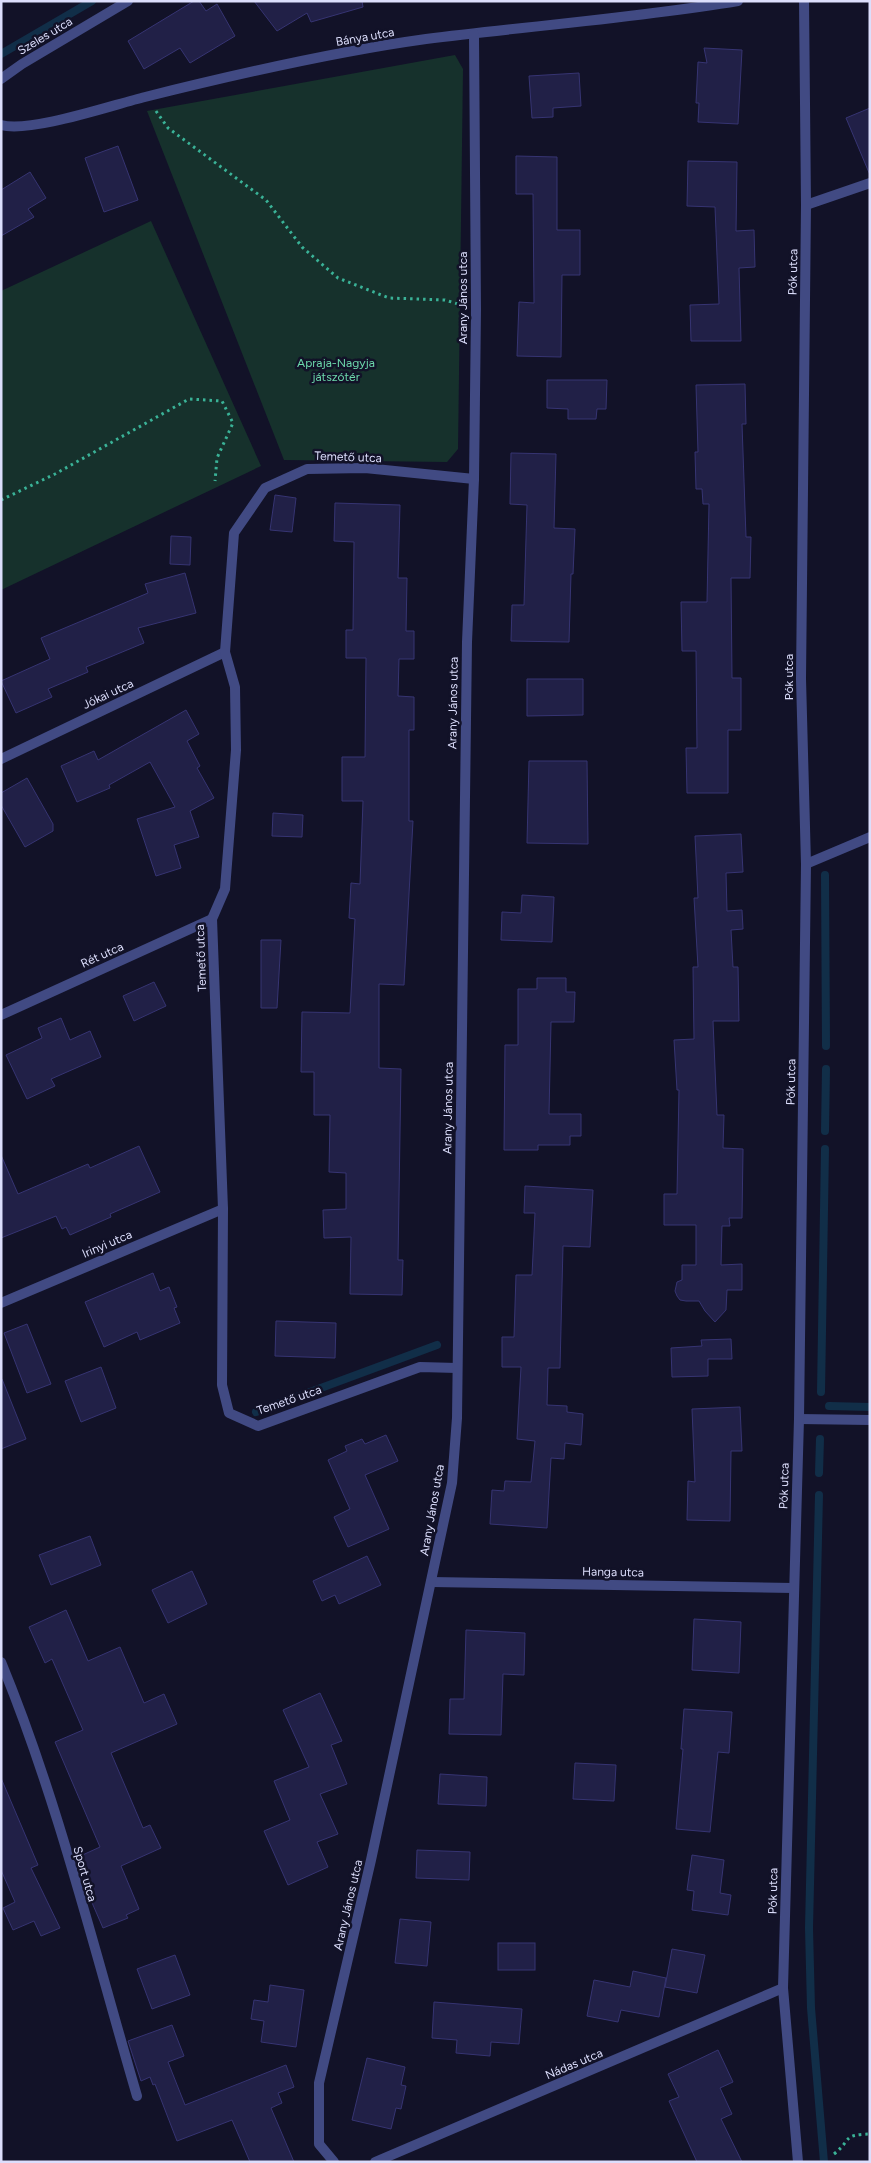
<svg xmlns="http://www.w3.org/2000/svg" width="871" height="2163" font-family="Figtree,sans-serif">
<rect width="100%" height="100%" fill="#121228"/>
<g fill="#16312c">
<path d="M455 55 463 69 458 449 447 462 284 460 147 111Z"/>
<path d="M151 221 261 466 1 590V291Z"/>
</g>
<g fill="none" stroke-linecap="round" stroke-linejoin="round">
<g stroke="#112e48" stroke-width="8">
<path d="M1 54 92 1"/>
<path d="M825 875 826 1046"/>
<path d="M825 1131 826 1069"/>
<path d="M821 1392 825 1149"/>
<path d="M829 1406 870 1407"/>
<path d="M256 1412 437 1345"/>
<path d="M819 1473 820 1439"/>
<path d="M819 1495 809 1928 811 2008 824 2162"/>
</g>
</g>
<g fill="#212047" stroke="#363472">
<path d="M194 1H199L206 11 217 4 235 36 190 63 180 48 144 69 128 41Z"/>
<path d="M254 1H362L363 7 311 22 307 13 277 31Z"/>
<path d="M704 48 742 50 738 124 698 122 699 103H696L698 62 707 63Z"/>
<path d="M579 73 581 106 553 108V117L532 118 529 76Z"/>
<path d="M870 108V175L846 118Z"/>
<path d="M118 146 138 200 104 212 85 158Z"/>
<path d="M516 156 557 157V230H580V275H562L561 357 517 356 519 302 534 303 533 194H516Z"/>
<path d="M688 161 737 162 736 231 754 230 755 267 739 268 741 341H691L690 305 719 304 715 207 687 206Z"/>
<path d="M30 172 46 198 28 209 34 217 1 236V190Z"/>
<path d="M547 380H607L606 409H597L596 419H568V409L547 408Z"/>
<path d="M745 384 746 424H742L746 537H751L750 578H731L732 678H741V730H728V793H687L686 748H697L696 651H682L681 602H707L709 504H703L702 489H696L695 452H698L696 385Z"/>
<path d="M511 453 556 454 554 528 575 529 573 574H571L569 642 511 641 512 605H524L527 505 510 504Z"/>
<path d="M275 495 296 498 292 532 270 530Z"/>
<path d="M335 503 400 505 398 578H407L406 631H414V659H399L398 696 414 697V730H409V821H413L404 985 379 984V1068L401 1069 398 1260H403L402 1295 350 1294 351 1237 324 1238 323 1210 346 1209V1173L329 1172 330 1115H314V1072H301L302 1012 350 1013 355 919 349 918 351 883 360 884 363 801H342V757H365L366 658H346V630H353L354 542 334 541Z"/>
<path d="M171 536 191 537 190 565 170 564Z"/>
<path d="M185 573 196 613 138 628 144 643 86 667 88 672 48 689 52 697 16 713 1 681 50 659 41 638 148 593 145 584Z"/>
<path d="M527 679H583V715L527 716Z"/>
<path d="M186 710 199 734 187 741 200 766 197 768 214 798 190 811 199 837 174 845 181 868 156 876 137 819 175 807 150 762 109 785 110 788 77 802 61 766 94 751 98 760Z"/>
<path d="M529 761H587L588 844 527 843Z"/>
<path d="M27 778 53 824V831L25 847 1 805V793Z"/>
<path d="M273 813 303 815 302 837 272 836Z"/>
<path d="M741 834 743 872 726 873 727 911 742 910 743 929 731 930 733 967H738L739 1021H713L717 1115H724L723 1148 743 1149 742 1218H729L730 1226H722L721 1265 742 1264V1290H727L726 1310 715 1322 705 1311 699 1301H686L680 1300 677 1296 675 1291 677 1282 682 1280V1265H696V1225H664V1194H677L679 1090H677L674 1040 694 1039 693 967H698L694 898H698L695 836Z"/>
<path d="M522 895 554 897 552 942 501 940 502 912 521 913Z"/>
<path d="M261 940H281L277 1008H261Z"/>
<path d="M537 978H566V992H575L574 1022H551L549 1114H581V1136H570V1145H538V1150H504L505 1045H518V989H537Z"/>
<path d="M154 982 166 1006 134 1021 123 996Z"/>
<path d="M61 1018 70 1040 90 1031 101 1057 51 1079 55 1086 27 1099 6 1055 42 1038 38 1028Z"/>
<path d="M139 1146 160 1192 110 1214 111 1217 70 1235 66 1227 62 1229 56 1216 1 1238V1155L18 1194 88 1164 90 1168Z"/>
<path d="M525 1186 593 1190 590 1247 563 1246 560 1368H548L547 1405 567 1406V1412L583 1414 581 1445 565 1443 564 1459 551 1458 547 1528 490 1524 492 1490 504 1491 505 1481 531 1482 535 1441 517 1439 521 1367H502V1337H514L516 1275H532L535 1213H524Z"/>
<path d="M153 1273 160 1291 169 1287 177 1307 174 1308 180 1323 140 1340 137 1332 104 1347 85 1302Z"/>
<path d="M276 1321 336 1323 335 1358 275 1356Z"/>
<path d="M27 1324 51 1384 27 1393 4 1333Z"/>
<path d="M731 1339 732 1359H708V1376L672 1377 671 1348 702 1346 701 1340Z"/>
<path d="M101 1367 116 1408 81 1422 65 1381Z"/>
<path d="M2 1379 26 1439 1 1449V1380Z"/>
<path d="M740 1407 742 1451H731L730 1521 687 1520 688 1481 695 1482 692 1409Z"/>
<path d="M386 1435 398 1461 365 1475 389 1529 348 1547 334 1517 350 1509 328 1460 347 1451 345 1446 362 1439 365 1444Z"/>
<path d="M90 1536 101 1565 51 1585 39 1555Z"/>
<path d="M367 1556 381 1585 339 1604 335 1595 322 1601 313 1581Z"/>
<path d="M192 1571 207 1604 168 1623 152 1590Z"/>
<path d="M66 1610 88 1661 120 1647 144 1703 164 1694 177 1724 111 1753 143 1828 150 1825 161 1848 121 1866 139 1909 126 1915 128 1918 103 1928 83 1882 76 1858 100 1847 55 1742 83 1730 52 1659 45 1663 29 1627Z"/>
<path d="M694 1619 741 1622 739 1673 692 1670Z"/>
<path d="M466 1630 525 1633 524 1675 503 1674 501 1735 449 1734 450 1699H464Z"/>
<path d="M320 1693 342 1741 331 1745 347 1784 320 1794 338 1834 317 1842 328 1867 288 1885 264 1831 290 1820 274 1781 309 1767 283 1710Z"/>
<path d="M684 1709 732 1712 729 1753 718 1752 710 1832 676 1829 683 1749H681Z"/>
<path d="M575 1763 616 1765 614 1801 573 1799Z"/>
<path d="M440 1774 487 1777 486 1806 438 1804Z"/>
<path d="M1 1778 38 1865 31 1868 60 1928 41 1936 34 1921 13 1930 3 1908 15 1902 1 1870Z"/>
<path d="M417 1850 470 1852 469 1880 416 1878Z"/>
<path d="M692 1855 724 1860 720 1893 731 1895 728 1915 692 1910 694 1891 687 1890Z"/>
<path d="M400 1919 431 1922 427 1966 395 1963Z"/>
<rect x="498" y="1943" width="37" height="27"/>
<path d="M672 1949 705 1955 697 1993 665 1987Z"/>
<path d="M175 1955 190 1995 152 2009 137 1969Z"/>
<path d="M633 1971 666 1978 659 2017 621 2010 618 2022 587 2016 594 1980 630 1987Z"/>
<path d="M270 1985 304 1990 296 2047 261 2042 264 2021 251 2019 254 2000 268 2002Z"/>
<path d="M434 2002 522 2009 519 2044 491 2042 490 2056 456 2053 457 2040 432 2038Z"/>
<path d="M172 2025 184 2056 168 2062 185 2105 286 2065 294 2087 278 2093 282 2103 271 2108 294 2162H250L232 2120 177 2141 155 2084 153 2085 150 2077 141 2081 128 2041Z"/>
<path d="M718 2050 733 2082 720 2088 732 2114 721 2119 742 2162H697L669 2101 679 2097 668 2074Z"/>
<path d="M367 2058 405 2067 401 2085 406 2086 401 2109 396 2108 391 2129 352 2120Z"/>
</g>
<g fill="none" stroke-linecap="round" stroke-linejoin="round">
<g stroke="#3ab297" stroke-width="3" stroke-dasharray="2.5 4" stroke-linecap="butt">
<path d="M156 111 168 128 266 200 302 247 338 278 389 298 445 300 458 304"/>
<path d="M1 500 55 474 189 399 222 401 233 423 217 458 215 481"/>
<path d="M834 2154C853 2139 841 2135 870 2134"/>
</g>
<g stroke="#414a83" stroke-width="10">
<path d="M1 79 22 64 128 1"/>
<path d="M1 125C31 133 112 105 145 97 237 74 332 52 426 39 530 26 635 18 738 1"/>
<path d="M806 205 870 183"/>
<path d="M1 759 225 652"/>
<path d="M806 864 870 837"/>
<path d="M1 1015 212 919"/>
<path d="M1 1303 223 1209"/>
<path d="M457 1368 420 1367 258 1426 229 1413 222 1385 223 1209 212 919 225 889 236 750 235 687 225 652 234 533 265 488 307 469 365 468 474 479"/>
<path d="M799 1419 870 1420"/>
<path d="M431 1582 793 1588"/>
<path d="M1 1662C58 1800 95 1953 137 2096"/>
<path d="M334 2162 319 2144V2083L371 1860 452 1483 457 1418 467 642 474 479 476 310 474 34"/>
<path d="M375 2162 783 1988"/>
<path d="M798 2162 783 1988 799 1419 806 864 801 679 806 205 804 1"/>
</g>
</g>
<g text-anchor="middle" stroke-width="5" stroke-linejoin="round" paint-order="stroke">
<g font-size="12" fill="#dcdefc" stroke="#121228">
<text transform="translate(45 36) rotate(-31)" y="4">Szeles utca</text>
<text transform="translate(365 37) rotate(-10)" y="4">Bánya utca</text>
<text transform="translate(793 272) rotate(-89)" y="4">Pók utca</text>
<text transform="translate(463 298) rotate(-90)" y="4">Arany János utca</text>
<text transform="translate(348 457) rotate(2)" y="4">Temető utca</text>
<text transform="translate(789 677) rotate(-90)" y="4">Pók utca</text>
<text transform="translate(108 694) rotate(-25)" y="4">Jókai utca</text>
<text transform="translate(453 703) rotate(-89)" y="4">Arany János utca</text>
<text transform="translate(102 955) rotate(-24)" y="4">Rét utca</text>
<text transform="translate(201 958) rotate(-92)" y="4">Temető utca</text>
<text transform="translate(791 1082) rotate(-89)" y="4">Pók utca</text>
<text transform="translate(448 1108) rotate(-89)" y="4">Arany János utca</text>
<text transform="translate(107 1244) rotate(-23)" y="4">Irinyi utca</text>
<text transform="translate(289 1400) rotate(-19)" y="4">Temető utca</text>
<text transform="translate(784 1486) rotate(-88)" y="4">Pók utca</text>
<text transform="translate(432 1510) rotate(-80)" y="4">Arany János utca</text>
<text transform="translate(613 1572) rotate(1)" y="4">Hanga utca</text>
<text transform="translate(85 1874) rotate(74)" y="4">Sport utca</text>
<text transform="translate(773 1891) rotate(-89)" y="4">Pók utca</text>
<text transform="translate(348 1905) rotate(-77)" y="4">Arany János utca</text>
<text transform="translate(574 2064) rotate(-23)" y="4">Nádas utca</text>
</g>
<g font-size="12" fill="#6cd8ab" stroke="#121228">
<text x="336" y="367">Apraja-Nagyja<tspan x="336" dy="14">játszótér</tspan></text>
</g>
</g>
<rect width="871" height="2163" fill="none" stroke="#dcdefc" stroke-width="5"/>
</svg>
